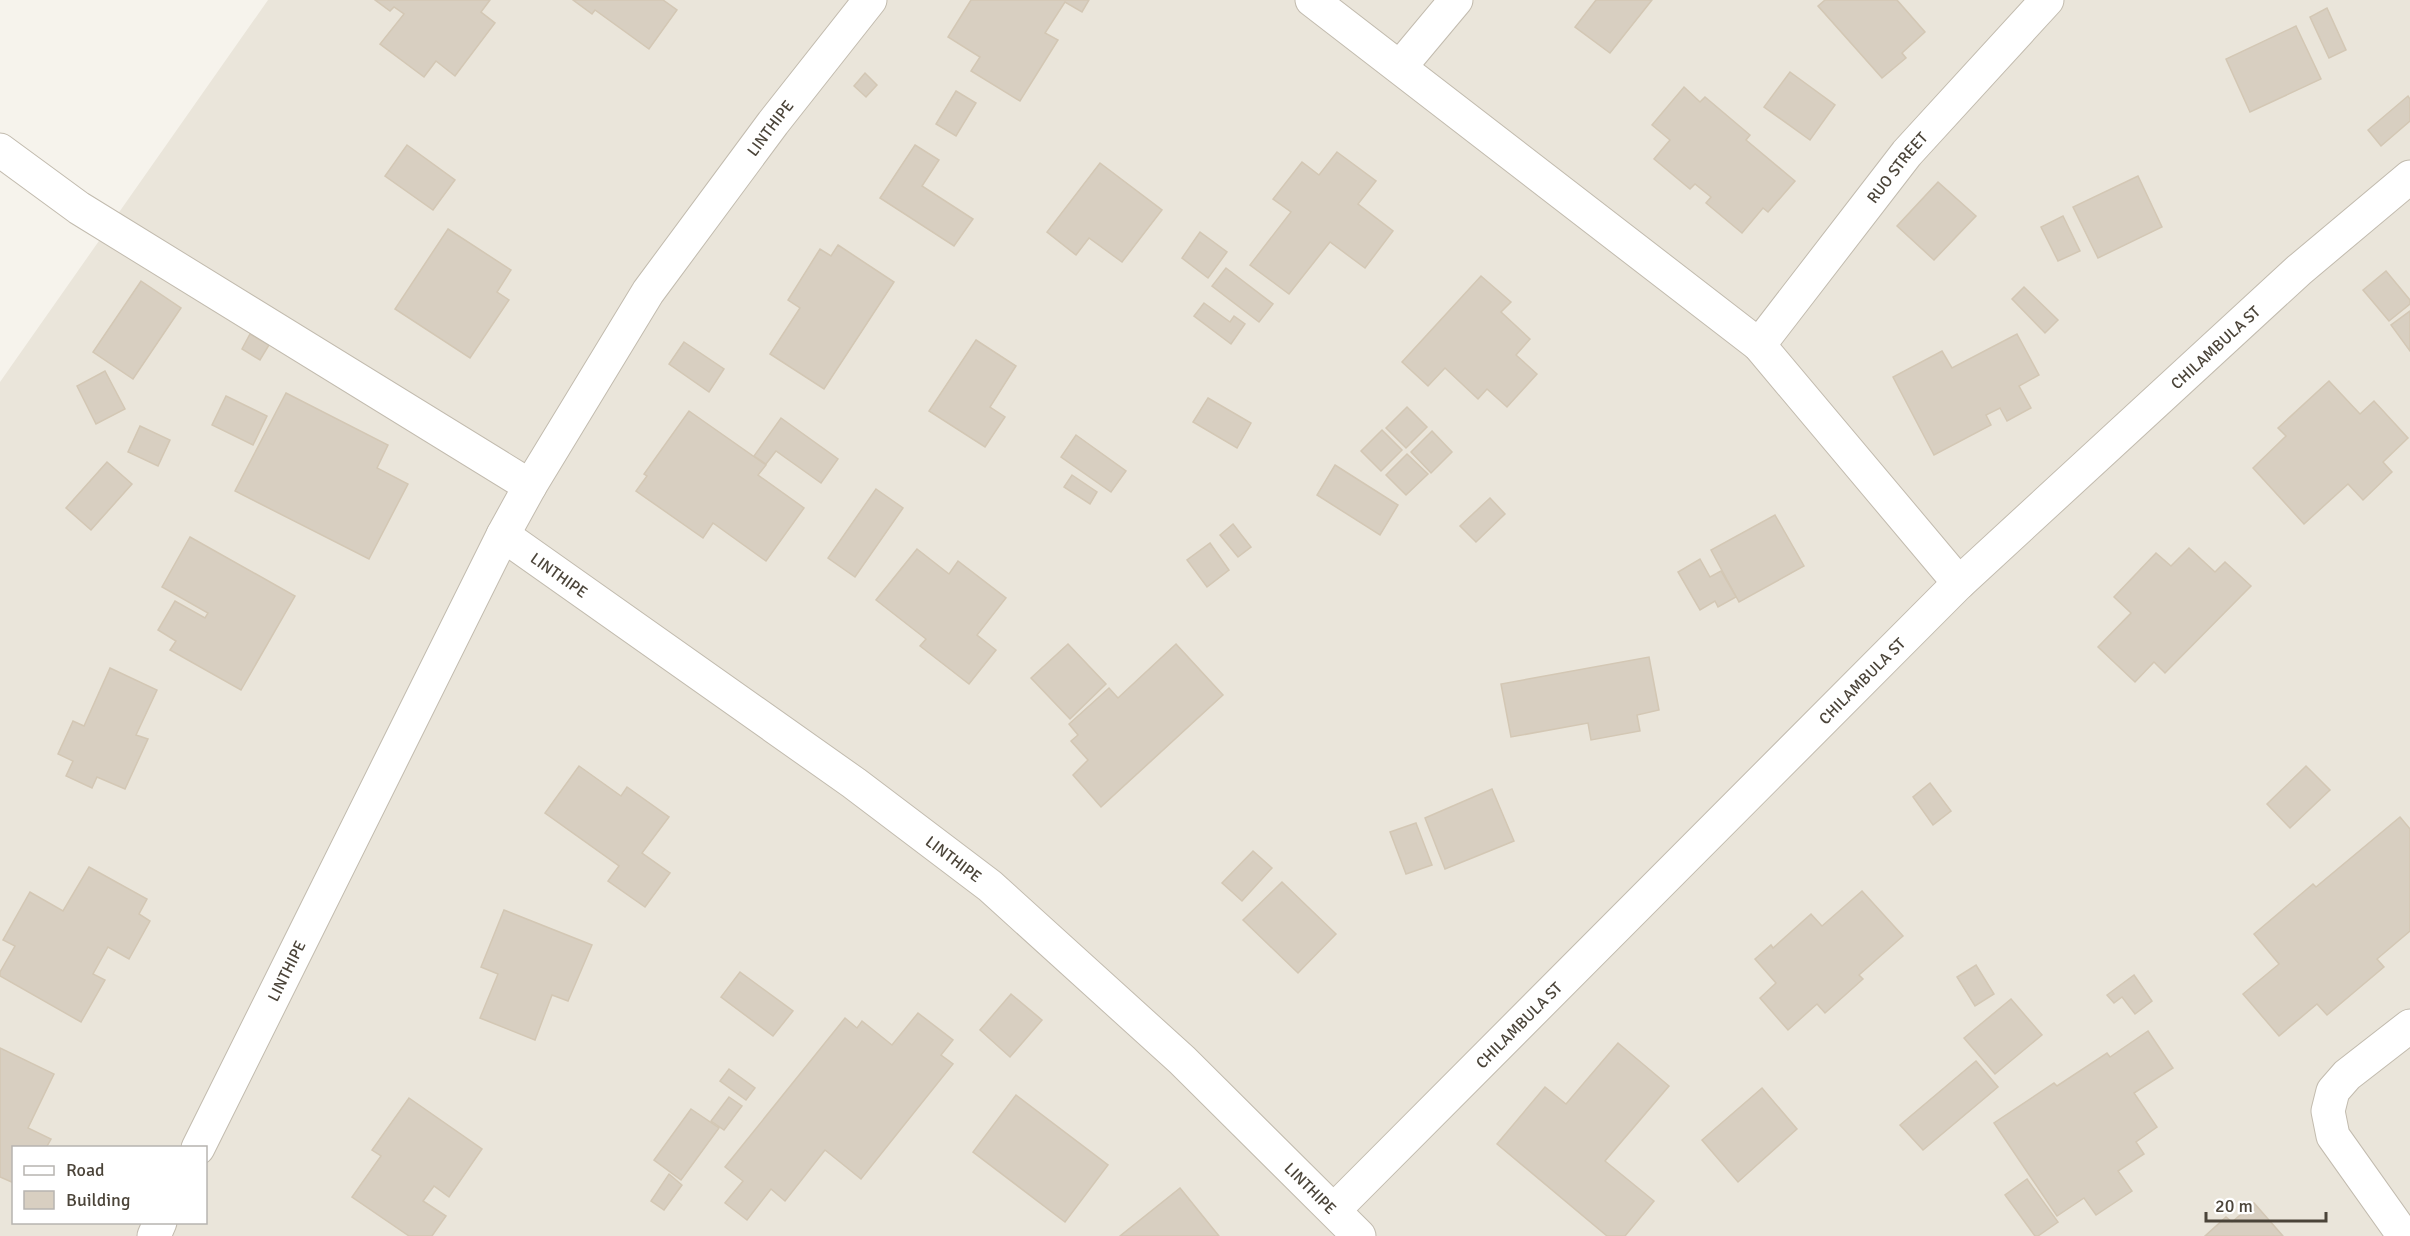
<svg xmlns="http://www.w3.org/2000/svg" width="2410" height="1236" font-family="Signika,sans-serif">
<rect width="100%" height="100%" fill="#f6f3ec"/>
<path fill="#eae5da" fill-rule="evenodd" d="M268 0H2410V1236H0V382ZM14 1148H206V1222H14Z"/>
<g fill="#d8cfc1" stroke="#d3c7b4" stroke-width="1.5">
<path d="M375 0H490L481 12 495 23 455 76 436 61 424 77 380 44 404 14 394 7 390 11Z"/>
<path d="M573 0H663L677 10 649 49 595 10 592 14Z"/>
<path d="M971 0H1089L1082 12 1065 2 1045 33 1058 40 1020 101 971 71 980 57 948 37Z"/>
<path d="M1596 0H1652L1610 53 1575 27Z"/>
<path d="M1825 0H1897L1925 32 1902 53 1906 58 1882 78 1818 6Z"/>
<path d="M2327 8 2346 50 2329 58 2310 17Z"/>
<path d="M2296 26 2321 79 2250 112 2226 59Z"/>
<path d="M1790 72 1835 105 1810 140 1764 107Z"/>
<path d="M865 73 877 85 866 97 854 86Z"/>
<path d="M1684 87 1700 102 1705 97 1750 135 1746 140 1795 181 1768 212 1763 208 1742 233 1706 203 1711 197 1695 184 1690 189 1654 159 1670 140 1652 125Z"/>
<path d="M956 91 976 103 956 136 936 124Z"/>
<path d="M2408 96 2410 99V121L2381 146 2368 130Z"/>
<path d="M407 145 455 180 433 210 385 176Z"/>
<path d="M915 145 939 160 922 186 973 219 954 246 880 198Z"/>
<path d="M1337 152 1376 181 1358 204 1393 231 1365 268 1330 242 1289 294 1250 265 1291 212 1273 199 1302 162 1319 175Z"/>
<path d="M1100 163 1162 210 1122 262 1089 238 1076 255 1047 232Z"/>
<path d="M2138 176 2162 227 2098 258 2073 207Z"/>
<path d="M1938 182 1976 216 1934 260 1897 226Z"/>
<path d="M2063 216 2080 251 2058 261 2041 227Z"/>
<path d="M448 229 511 270 497 292 509 300 470 358 395 309Z"/>
<path d="M1200 232 1227 252 1208 278 1182 258Z"/>
<path d="M838 245 894 282 824 389 770 354 800 308 788 300 820 249 831 256Z"/>
<path d="M1226 268 1273 304 1259 322 1212 286Z"/>
<path d="M2386 271 2410 300V304L2389 321 2363 290Z"/>
<path d="M1481 276 1511 302 1501 312 1530 339 1516 355 1537 374 1507 407 1487 389 1478 399 1445 368 1428 386 1402 362Z"/>
<path d="M141 281 181 308 133 379 93 352Z"/>
<path d="M2024 287 2058 320 2045 333 2012 299Z"/>
<path d="M1204 303 1230 322 1234 316 1245 324 1231 344 1194 316Z"/>
<path d="M2410 311V351L2391 325Z"/>
<path d="M250 334 269 345 260 360 242 349Z"/>
<path d="M2017 334 2039 375 2019 386 2031 408 2007 421 2000 408 1986 415 1991 425 1934 455 1893 377 1942 351 1952 368Z"/>
<path d="M976 340 1016 366 990 407 1005 417 985 447 929 411Z"/>
<path d="M684 342 724 369 709 392 669 364Z"/>
<path d="M105 371 125 409 96 424 77 386Z"/>
<path d="M2329 381 2360 414 2374 401 2408 438 2383 462 2392 472 2363 500 2348 484 2304 524 2253 468 2286 436 2278 428Z"/>
<path d="M286 393 388 445 377 468 408 484 369 559 235 491Z"/>
<path d="M226 396 267 416 253 445 212 425Z"/>
<path d="M1208 398 1251 423 1237 448 1193 422Z"/>
<path d="M1407 407 1427 427 1406 448 1386 428Z"/>
<path d="M689 411 766 465 758 475 804 508 766 561 713 523 703 538 636 491 647 476 644 474Z"/>
<path d="M781 418 838 459 821 483 776 451 766 464 754 456Z"/>
<path d="M140 426 170 440 158 466 128 452Z"/>
<path d="M1382 430 1402 450 1381 471 1361 451Z"/>
<path d="M1432 431 1452 452 1431 473 1411 452Z"/>
<path d="M1076 435 1126 471 1111 492 1061 457Z"/>
<path d="M1407 454 1428 474 1406 495 1386 475Z"/>
<path d="M107 462 132 484 91 530 66 508Z"/>
<path d="M1335 465 1398 505 1380 535 1317 495Z"/>
<path d="M1072 475 1097 492 1090 504 1064 487Z"/>
<path d="M876 489 903 508 855 577 828 558Z"/>
<path d="M1490 498 1505 514 1476 542 1460 526Z"/>
<path d="M1775 515 1804 566 1739 602 1711 550Z"/>
<path d="M1233 524 1251 547 1238 557 1220 535Z"/>
<path d="M190 537 295 596 241 690 170 650 176 641 158 630 175 601 205 618 208 613 162 587Z"/>
<path d="M1210 543 1229 570 1207 587 1187 560Z"/>
<path d="M2189 548 2215 572 2225 562 2251 586 2165 673 2154 662 2135 682 2098 647 2131 613 2114 597 2156 553 2171 566Z"/>
<path d="M917 549 949 574 958 561 1006 598 977 635 996 650 969 684 920 646 926 639 876 600Z"/>
<path d="M1700 559 1710 577 1721 571 1736 597 1718 607 1715 601 1700 610 1678 572Z"/>
<path d="M1068 644 1106 684 1070 719 1031 678Z"/>
<path d="M1176 644 1223 695 1101 807 1073 775 1088 760 1071 741 1078 735 1069 724 1109 688 1118 698Z"/>
<path d="M1649 657 1659 710 1637 715 1640 731 1591 740 1588 723 1511 737 1501 684Z"/>
<path d="M110 668 157 690 136 735 148 739 125 789 97 777 92 788 66 776 73 761 58 754 73 721 84 726Z"/>
<path d="M579 766 621 796 627 787 669 817 642 853 670 873 645 907 608 881 619 866 545 813Z"/>
<path d="M2306 766 2330 790 2290 828 2267 804Z"/>
<path d="M1930 783 1951 811 1933 825 1913 797Z"/>
<path d="M1492 789 1514 841 1445 869 1425 818Z"/>
<path d="M2400 817 2410 829V931L2377 959 2384 967 2327 1015 2317 1004 2279 1036 2243 994 2279 964 2254 934 2313 884 2316 887Z"/>
<path d="M1416 823 1432 865 1406 874 1390 832Z"/>
<path d="M1253 851 1272 868 1242 901 1222 883Z"/>
<path d="M89 867 147 899 139 914 150 921 129 959 108 947 93 974 105 980 81 1022 0 976V972L15 946 3 940 30 892 63 911Z"/>
<path d="M1282 882 1336 934 1298 973 1243 920Z"/>
<path d="M1862 891 1903 936 1859 975 1863 979 1825 1013 1817 1004 1788 1030 1760 998 1776 983 1755 959 1771 945 1773 948 1811 914 1822 926Z"/>
<path d="M504 910 592 945 568 1001 552 995 535 1040 480 1018 498 974 481 967Z"/>
<path d="M1976 965 1994 994 1975 1006 1957 977Z"/>
<path d="M740 972 793 1011 773 1036 721 997Z"/>
<path d="M2134 975 2152 1001 2135 1014 2122 997 2114 1003 2107 995Z"/>
<path d="M1011 994 1042 1020 1010 1057 980 1030Z"/>
<path d="M2011 999 2042 1035 1995 1074 1964 1038Z"/>
<path d="M918 1013 953 1040 941 1055 953 1064 861 1179 825 1150 785 1201 771 1189 747 1220 725 1203 743 1181 725 1167 845 1018 857 1028 862 1021 892 1045Z"/>
<path d="M2148 1031 2173 1068 2134 1093 2157 1127 2136 1142 2144 1154 2118 1171 2132 1191 2096 1215 2084 1198 2057 1216 1994 1123 2054 1083 2057 1086 2107 1053 2110 1057Z"/>
<path d="M1618 1043 1669 1086 1605 1161 1654 1201 1625 1236H1607L1497 1144 1545 1087 1566 1104Z"/>
<path d="M0 1048 54 1074 28 1128 51 1139 46 1148H14V1183L0 1177Z"/>
<path d="M1976 1061 1998 1087 1923 1150 1900 1125Z"/>
<path d="M729 1069 755 1088 746 1100 720 1081Z"/>
<path d="M1762 1088 1797 1129 1738 1182 1702 1140Z"/>
<path d="M1016 1095 1108 1165 1065 1222 973 1152Z"/>
<path d="M729 1097 742 1106 724 1130 711 1121Z"/>
<path d="M409 1098 482 1149 449 1197 434 1186 423 1201 446 1216 432 1236H409L352 1197 381 1156 372 1150Z"/>
<path d="M691 1109 719 1128 681 1180 654 1160Z"/>
<path d="M669 1174 682 1185 664 1210 651 1201Z"/>
<path d="M2027 1179 2058 1222 2038 1236H2035L2005 1195Z"/>
<path d="M1180 1188 1219 1236H1120Z"/>
<path d="M2254 1203 2283 1236H2205L2226 1217 2232 1222Z"/>
</g>
<g fill="none" stroke-linecap="round" stroke-linejoin="round">
<defs>
<g id="minor">
<path d="M1312 0 1759 345 1959 583"/>
<path d="M1400 67 1456 0"/>
<path d="M0 150 79 208 530 486"/>
<path id="s1" d="M1759 345 1907 153 2047 0"/>
<path id="s2" d="M503 535 854 783 990 886 1182 1060 1359 1236"/>
<path id="s3" d="M198 1148 503 535 530 486 648 292 773 123 870 0"/>
<path id="s4" d="M1335 1209 1959 583 2299 270 2410 177"/>
<path d="M154 1236 160 1222"/>
<path d="M2404 1236 2333 1136 2328 1111 2333 1091 2347 1075 2410 1026"/>
</g>
</defs>
<use href="#minor" stroke="#c2bbae" stroke-width="35"/>
<use href="#minor" stroke="#fff" stroke-width="33"/>
</g>
<g text-anchor="middle" stroke-width="6" stroke-linejoin="round" paint-order="stroke">
<g font-size="16" fill="#4b4439" stroke="#fff">
<text dy="6" stroke="none"><textPath href="#s3" startOffset="1172">LINTHIPE</textPath></text>
<text dy="6" stroke="none"><textPath href="#s1" startOffset="225">RUO STREET</textPath></text>
<text dy="6" stroke="none"><textPath href="#s4" startOffset="1232">CHILAMBULA ST</textPath></text>
<text dy="6" stroke="none"><textPath href="#s2" startOffset="69">LINTHIPE</textPath></text>
<text dy="6" stroke="none"><textPath href="#s4" startOffset="746">CHILAMBULA ST</textPath></text>
<text dy="6" stroke="none"><textPath href="#s2" startOffset="555">LINTHIPE</textPath></text>
<text dy="6" stroke="none"><textPath href="#s3" startOffset="198">LINTHIPE</textPath></text>
<text dy="6" stroke="none"><textPath href="#s4" startOffset="260">CHILAMBULA ST</textPath></text>
<text dy="6" stroke="none"><textPath href="#s2" startOffset="1041">LINTHIPE</textPath></text>
</g>
</g>
<rect x="12" y="1146" width="195" height="78" fill="#ffffff" stroke="#b7b4b0" stroke-width="1.5"/>
<rect x="24" y="1166" width="30" height="9" fill="#ffffff" stroke="#b7b4b0" stroke-width="1.5"/>
<text x="66" y="1176" font-size="18" fill="#4b4439">Road</text>
<rect x="24" y="1191" width="30" height="18" fill="#d8cfc1" stroke="#b7b4b0" stroke-width="1.5"/>
<text x="66" y="1206" font-size="18" fill="#4b4439">Building</text>
<path d="M2206 1212v9h120v-9" fill="none" stroke="#4b4439" stroke-width="3"/>
<text x="2215" y="1212" font-size="18" fill="#4b4439" stroke="#ffffff" stroke-width="4.5" paint-order="stroke">20 m</text>
</svg>
